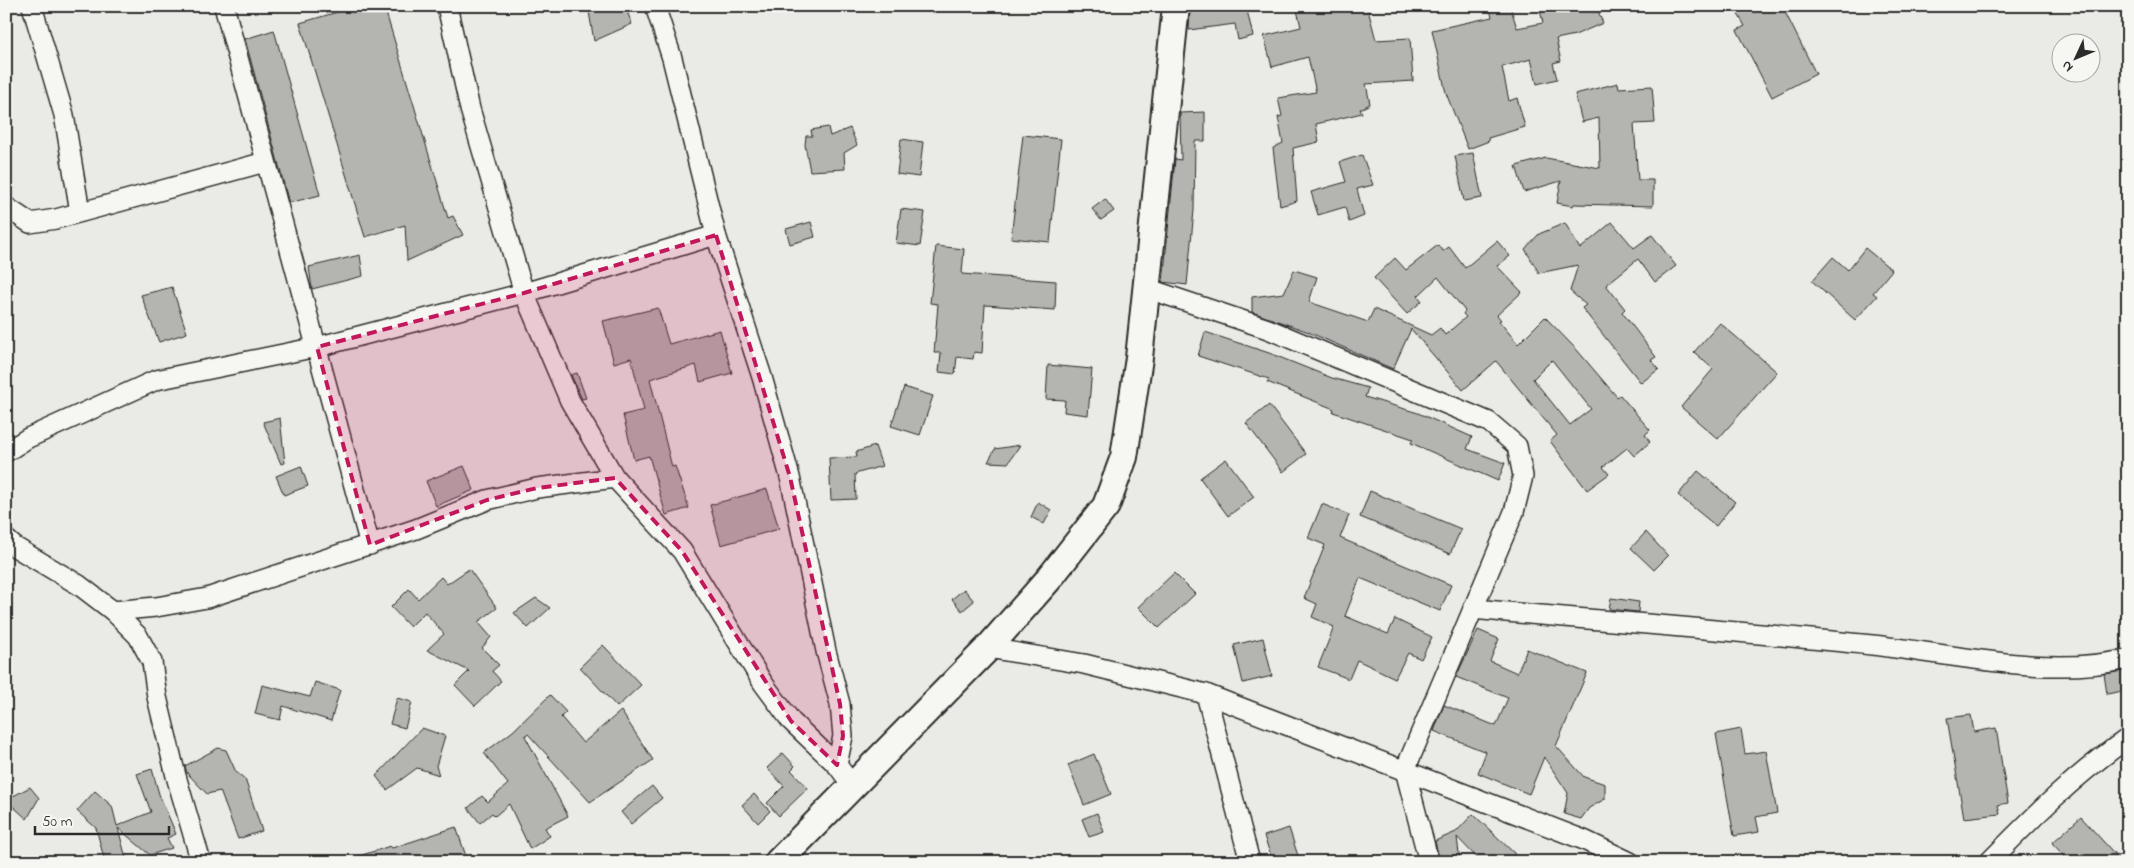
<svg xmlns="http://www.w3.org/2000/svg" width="2134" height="868" font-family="'Indie Flower',sans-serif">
<rect width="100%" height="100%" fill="#eaeae6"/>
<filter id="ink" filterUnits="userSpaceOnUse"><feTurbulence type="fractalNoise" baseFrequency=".02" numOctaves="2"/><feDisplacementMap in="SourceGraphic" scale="10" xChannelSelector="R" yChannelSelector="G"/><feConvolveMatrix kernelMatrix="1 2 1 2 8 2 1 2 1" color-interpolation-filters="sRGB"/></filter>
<g filter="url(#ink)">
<g fill="#b4b4b1" stroke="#2b2b2b" fill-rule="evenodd">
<path d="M358 6H384L448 218 453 216 463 235 407 261 405 225 365 237 300 23Z"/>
<path d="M588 6H625L632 24 594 41Z"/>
<path d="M1229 6H1246L1253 36 1238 40 1235 24 1189 30 1190 12Z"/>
<path d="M1296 6H1367L1376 40 1410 38 1413 81 1366 84 1370 104 1360 109 1362 113 1316 124 1319 142 1293 148 1297 201 1280 206 1273 148 1283 143 1278 117 1282 116 1278 98 1316 92 1308 57 1272 67 1264 36 1301 27Z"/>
<path d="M1489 6H1510L1517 28 1543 23 1539 6H1596L1603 23 1575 35 1556 39 1561 61 1553 63 1557 79 1537 84 1531 59 1502 67 1509 101 1517 98 1525 127 1488 138 1489 141 1468 149 1446 93 1432 30 1492 17Z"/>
<path d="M1733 6H1782L1816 74 1772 97 1737 30 1745 26Z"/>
<path d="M274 30 320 195 289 203 245 39Z"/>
<path d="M1618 83 1619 88 1652 86 1655 123 1634 124 1638 180H1653V206L1574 204 1573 206 1557 203 1561 181 1524 192 1516 166 1546 158 1600 168 1599 118 1582 122 1575 94Z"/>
<path d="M1205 112V141H1195L1194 210 1187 285 1163 282 1175 159 1181 160 1180 113Z"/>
<path d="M828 127 830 136 850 128 857 145 844 153 845 169 810 171 805 145 806 136H812L811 130Z"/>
<path d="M1023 135 1061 139 1050 242 1011 238Z"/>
<path d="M901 139 923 142 919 177 897 174Z"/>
<path d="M1473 153 1482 198 1464 201 1455 156Z"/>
<path d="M1362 155 1373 185 1357 189 1364 216 1349 222 1345 207 1318 215 1311 192 1346 182 1340 162Z"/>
<path d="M1105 199 1114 211 1101 220 1092 209Z"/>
<path d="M901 209 925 212 920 246 896 243Z"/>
<path d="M811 222 815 237 790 244 786 229Z"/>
<path d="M1612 222 1634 248 1652 235 1676 266 1655 282 1638 259 1606 285 1625 309 1622 312 1656 357 1651 360 1659 369 1641 383 1582 308 1586 305 1570 291 1578 265 1539 273 1525 249 1539 234 1565 223 1580 249Z"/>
<path d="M1497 241 1510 256 1497 266 1522 292 1497 315 1501 320 1499 321 1518 344 1545 317 1577 350 1617 397 1620 395 1650 430 1645 435 1650 442 1634 456 1627 448 1603 467 1609 474 1587 490 1550 441 1557 435 1496 361 1463 390 1411 329 1393 369 1306 331 1252 312V297L1284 293 1294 270 1317 277 1309 302 1368 322 1374 309 1431 335 1440 328 1445 335 1466 317 1463 314 1465 311 1438 277 1418 296 1422 301 1407 314 1374 278 1395 258 1406 270 1438 245 1443 251 1449 247 1465 268ZM1552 360 1591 409 1570 425 1533 379Z"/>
<path d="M936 246 964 249 962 274 1056 281 1055 310 985 305 982 353 974 352 973 359 957 357 955 374 939 372 941 353H934L938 304 930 303Z"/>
<path d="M1865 248 1892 270 1873 293 1877 296 1855 320 1812 281 1833 257 1848 270Z"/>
<path d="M360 255 363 276 312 289 309 267Z"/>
<path d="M172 287 187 333 159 342 141 295Z"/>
<path d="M658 308 669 344 720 330 732 373 700 382 696 365 650 379 672 467 675 466 689 508 666 515 649 456 634 460 623 415 644 410 631 358 614 363 603 321Z"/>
<path d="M1720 323 1777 372 1718 439 1681 407 1713 369 1694 352Z"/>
<path d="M1205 332 1269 353 1332 378 1368 388 1365 397 1418 413 1472 437 1467 449 1505 463 1498 481 1411 443 1413 439 1333 412 1334 409 1267 382 1269 379 1198 356Z"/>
<path d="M1048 365 1092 369 1088 415 1064 412 1065 400 1046 399Z"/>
<path d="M577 373 586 398 582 399 571 375Z"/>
<path d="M904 387 933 396 920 435 891 426Z"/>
<path d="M1269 405 1306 454 1283 472 1246 423Z"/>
<path d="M280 418 285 463 281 464 263 422Z"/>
<path d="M1020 445 1008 463 988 462 995 449Z"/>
<path d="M875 446 882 466 855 474 856 499 831 500 829 458 857 457 856 452Z"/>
<path d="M1226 459 1254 497 1228 516 1200 478Z"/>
<path d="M301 466 308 486 284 495 276 476Z"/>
<path d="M464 466 474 490 436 506 426 481Z"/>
<path d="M1698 471 1735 502 1716 526 1678 495Z"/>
<path d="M767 489 779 529 721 545 710 505Z"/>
<path d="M1370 491 1461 529 1450 554 1360 517Z"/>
<path d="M1038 502 1051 510 1044 524 1031 517Z"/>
<path d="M1322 504 1349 515 1340 538 1451 585 1440 611 1360 578 1345 616 1388 634 1395 619 1432 637 1421 659 1408 653 1395 678 1357 660 1349 679 1318 667 1334 627 1312 617 1317 604 1304 598 1325 545 1308 538Z"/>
<path d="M1646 532 1668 556 1654 570 1631 548Z"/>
<path d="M469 569 497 608 478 622 491 637 482 648 499 665 492 671 501 681 475 706 455 685 469 671 427 650 444 634 425 612 410 627 391 607 409 589 418 599 441 577 447 584Z"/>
<path d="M1174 573 1195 594 1159 628 1138 607Z"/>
<path d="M964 589 974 601 962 611 952 599Z"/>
<path d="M536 598 550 608 528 628 514 613Z"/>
<path d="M1611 598 1639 602 1638 612 1609 609Z"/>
<path d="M1478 630 1499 639 1490 661 1517 673 1527 649 1587 673 1556 746 1584 777 1605 784V799L1589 808 1581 819 1564 814 1568 793 1544 757 1529 794 1478 773 1486 752 1434 731 1444 705 1496 726 1508 698 1456 677Z"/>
<path d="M1263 638 1272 676 1243 683 1234 645Z"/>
<path d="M603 645 641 685 617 707 580 667Z"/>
<path d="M2128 670V690L2107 694 2104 674Z"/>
<path d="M315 682 340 690 331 721 283 706 280 720 255 714 262 685 310 697Z"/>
<path d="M550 695 566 712 561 717 583 743 621 711 653 760 590 802 528 734 525 736 568 816 545 828 550 836 530 849 509 804 495 816 492 813 480 823 468 808 482 796 488 802 508 784 484 753 513 731Z"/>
<path d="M397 698 412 702 405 728 390 724Z"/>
<path d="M1971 715 1974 732 1996 728 2008 803 1998 805 2000 814 1964 818 1947 718Z"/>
<path d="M422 728 445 736 436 766 439 775 417 768 387 790 376 776Z"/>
<path d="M1741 729 1745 754 1766 751 1777 813 1756 817 1759 832 1734 836 1716 734Z"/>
<path d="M218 748 226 750 236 772 245 779 262 831 238 839 220 791 207 794 187 773 185 766Z"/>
<path d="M783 753 795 766 791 770 808 788 779 816 767 803 784 786 767 768Z"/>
<path d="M1094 754 1111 794 1084 805 1068 765Z"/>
<path d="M152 769 159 794 176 834 167 838 172 848 150 855 118 828 127 862H105L96 828 77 811 95 791 112 806 117 826 151 812 137 774Z"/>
<path d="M652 786 662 798 631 824 621 812Z"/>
<path d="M30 787 39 798 27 819 6 800Z"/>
<path d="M754 794 770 811 758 823 742 805Z"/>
<path d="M1097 813 1104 832 1089 837 1082 819Z"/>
<path d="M1473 814 1515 854 1507 862H1481L1457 837 1460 862H1440L1435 841 1456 832Z"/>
<path d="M2081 817 2122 862H2070L2052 843Z"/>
<path d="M456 827 468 862H351L350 859 390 846 392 848Z"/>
<path d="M1289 828 1300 862H1273L1264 836Z"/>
</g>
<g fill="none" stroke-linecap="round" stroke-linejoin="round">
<defs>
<g id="street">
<path d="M32 6 64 115 80 212"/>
<path d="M224 6 370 545"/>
<path d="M447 6 470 109 524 293 570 401 615 478 682 551 763 683 791 721 837 765 852 785"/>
<path d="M655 6 672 58 716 235 762 377 790 477 826 651 840 704 843 736 837 765"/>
<path d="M6 207 30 223 56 219 265 162"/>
<path d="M1146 288 1268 329 1489 422 1517 446 1523 476 1514 512 1405 770 1429 862"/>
<path d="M6 452 28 438 156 380 317 347 524 293 716 235"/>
<path d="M6 539 15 547 79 585 113 611 138 636 152 662 157 697 176 776 201 862"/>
<path d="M1473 609C1606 621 1740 631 1872 645 1954 654 2047 678 2128 659"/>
<path d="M113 611 156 607 207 598 416 529 487 500 537 488 615 478"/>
<path d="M988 648 1084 664 1206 694 1584 840 1630 862"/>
<path d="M1206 694 1250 862"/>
<path d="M1989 862C2034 816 2075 775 2128 738"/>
</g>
<path id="secondary" d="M778 862 988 648 1048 580 1106 506 1124 457 1139 358 1176 6"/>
</defs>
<use href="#street" stroke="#2b2b2b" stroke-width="22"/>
<use href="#secondary" stroke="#2b2b2b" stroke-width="30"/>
<use href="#street" stroke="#f6f6f2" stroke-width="19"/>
<use href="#secondary" stroke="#f6f6f2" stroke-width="26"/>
</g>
</g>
<path fill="#c2185b" fill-opacity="0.2" stroke="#c2185b" stroke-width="4" stroke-dasharray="10 6" stroke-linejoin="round" d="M716 235 790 477 840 704 843 736 837 765 791 721 682 551 615 478 537 488 487 500 370 545 317 347 524 293Z"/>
<rect width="2134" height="868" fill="none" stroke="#f6f6f2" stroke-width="25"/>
<rect x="12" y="12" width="2109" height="843" fill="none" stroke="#2b2b2b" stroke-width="2" filter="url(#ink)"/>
<g transform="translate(2076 58) rotate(226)"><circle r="24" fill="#f6f6f2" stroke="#a5a5a2"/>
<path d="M0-4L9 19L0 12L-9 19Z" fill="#2b2b2b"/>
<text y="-8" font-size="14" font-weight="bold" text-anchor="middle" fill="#2b2b2b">N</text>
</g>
<path d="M35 826v8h134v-8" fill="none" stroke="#2b2b2b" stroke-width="2.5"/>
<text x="42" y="826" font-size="15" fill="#2b2b2b" stroke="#f6f6f2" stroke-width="4" paint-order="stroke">50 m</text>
</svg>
